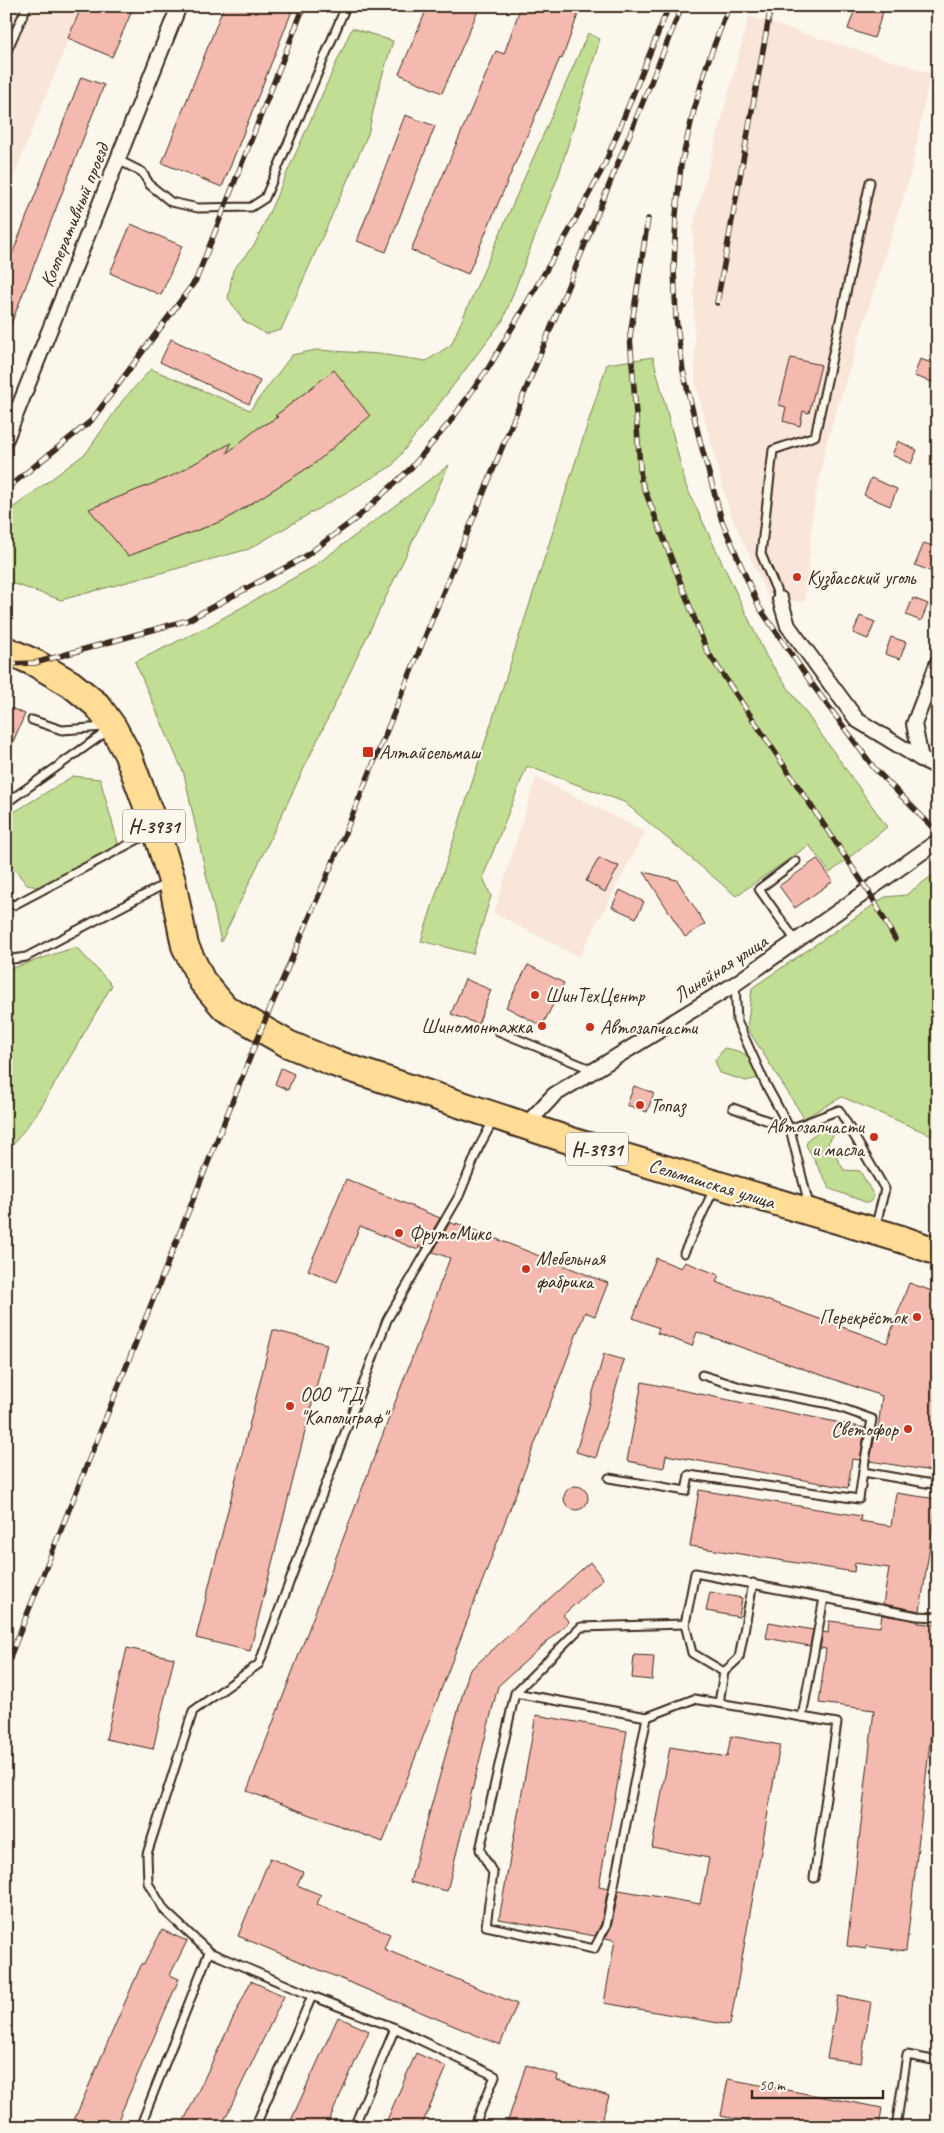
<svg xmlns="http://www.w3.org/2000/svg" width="944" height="2133" font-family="Caveat,sans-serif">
<rect width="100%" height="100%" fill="#fbf7ec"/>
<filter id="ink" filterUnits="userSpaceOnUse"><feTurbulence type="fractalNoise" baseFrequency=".02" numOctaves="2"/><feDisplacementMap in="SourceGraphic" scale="10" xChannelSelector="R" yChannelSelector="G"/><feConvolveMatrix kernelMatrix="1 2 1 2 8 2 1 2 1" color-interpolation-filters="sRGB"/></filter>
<g filter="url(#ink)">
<g fill="#f9e5da">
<path d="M6 6H82L6 195Z"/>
<path d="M749 16 930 73 911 172 827 441 813 510 805 602 780 599 771 604 729 510 695 382 693 227Z"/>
<path d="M536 777 645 832 579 957 494 913Z"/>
</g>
<g fill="#c2dd94" stroke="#7e8459">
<path d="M352 28 393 41 378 90 368 134 281 330 266 334 244 321 228 298 233 270 255 244Z"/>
<path d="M588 33 600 39 559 174 503 320 392 466 249 549 61 600 6 581V513L86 453 123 400 151 369 250 410 292 355 316 350 379 354 426 361 451 345Z"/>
<path d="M653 357 686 486 767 658 887 827 830 873 809 845 736 896 624 802 527 766 483 877 491 896 473 954 421 941 607 364Z"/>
<path d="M449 465 221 942 184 774 135 662 207 627 313 567Z"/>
<path d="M73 776 100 779 118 843 114 849 43 888 27 885 6 858V817Z"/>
<path d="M938 871V1138L842 1097 804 1118 747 1028 752 988 885 897 906 895Z"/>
<path d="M76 947 112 985 40 1109 6 1154V970Z"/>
<path d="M724 1048C746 1052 754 1056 758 1078L746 1081 720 1073 715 1061Z"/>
<path d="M828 1126 835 1133 828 1143 844 1170 860 1171 874 1196 872 1200 868 1203 830 1189 806 1145 809 1138Z"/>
</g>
<g fill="#f5baaf" stroke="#3b2a1e">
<path d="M82 6H134L112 57 68 38Z"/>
<path d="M224 6H294L222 187 162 163Z"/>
<path d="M428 6H480L442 93 399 74Z"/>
<path d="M521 6H581L562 59 560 58 468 274 411 250 496 51 504 54Z"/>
<path d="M856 6H885L874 38 848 29Z"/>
<path d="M81 77 104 85 6 337V270Z"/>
<path d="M405 115 435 126 386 252 357 241Z"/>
<path d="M131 224 182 246 161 295 110 273Z"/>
<path d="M171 339 260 381 249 404 160 362Z"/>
<path d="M791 358 821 365 809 413 803 411 800 426 783 421 786 407 779 405Z"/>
<path d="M920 359 938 365V384L914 376Z"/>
<path d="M334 370 370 416 314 464 225 520 128 556 89 509 172 476 231 443 227 453 258 428 278 417 275 416Z"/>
<path d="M898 441 917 450 911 464 892 455Z"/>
<path d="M871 478 897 489 890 506 864 495Z"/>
<path d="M924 543 938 548V565L935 573 915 565Z"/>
<path d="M913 598 928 604 921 621 906 615Z"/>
<path d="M860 616 875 622 868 639 853 633Z"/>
<path d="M891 637 906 642 900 659 885 654Z"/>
<path d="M6 706 25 714 6 758Z"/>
<path d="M599 858 611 864 619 866 605 892 586 881Z"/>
<path d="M817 859 833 881 795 908 779 886Z"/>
<path d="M644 872 677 880 705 924 685 937Z"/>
<path d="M620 890 644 902 636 918 612 907Z"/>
<path d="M528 965 564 983 542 1026 506 1007Z"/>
<path d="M465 979 491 990 478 1024 451 1014Z"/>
<path d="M281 1068 294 1074 288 1090 275 1084Z"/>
<path d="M634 1086 654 1093 647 1112 627 1105Z"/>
<path d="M346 1179 440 1218 423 1248 419 1246 418 1250 360 1226 337 1282 308 1270Z"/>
<path d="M450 1222 456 1225V1223L608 1283 595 1316 585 1312 383 1842 247 1791 450 1258 433 1252Z"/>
<path d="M656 1258 681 1268 685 1262 719 1275 716 1282 887 1343 909 1283 938 1293V1472L870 1461 876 1430H878L882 1396 697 1332 692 1346 657 1333 659 1328 633 1318Z"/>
<path d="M273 1330 327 1344 250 1651 196 1638Z"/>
<path d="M604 1354 624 1360 596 1458 576 1452Z"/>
<path d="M642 1382 865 1428 860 1460 852 1459 848 1488 666 1455 664 1468 627 1461Z"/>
<circle cx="576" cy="1498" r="12"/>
<path d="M699 1490 861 1516 860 1521 891 1526 896 1493 937 1499 920 1611 883 1604 889 1568 855 1563 854 1572 690 1546Z"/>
<path d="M590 1562 603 1579 563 1615 569 1622 498 1686 447 1891 410 1882 469 1671Z"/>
<path d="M710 1592 742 1598 739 1617 706 1611Z"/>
<path d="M882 1615 918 1621V1623L938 1625V1672L906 1951 866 1946V1949L847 1946 874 1710 819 1703 826 1649 820 1648 823 1632 828 1633 829 1621 880 1627Z"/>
<path d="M769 1622 813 1630 810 1646 766 1638Z"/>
<path d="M127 1648 174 1658 153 1749 106 1739Z"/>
<path d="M634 1655 654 1656 652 1680 632 1678Z"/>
<path d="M536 1715 627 1731 599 1886 608 1888 601 1924 595 1936 499 1919Z"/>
<path d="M731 1736 780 1745 730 2025 604 2003 615 1940 605 1938 611 1927 619 1890 700 1904 709 1858 652 1847 670 1747 727 1757Z"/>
<path d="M270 1858 303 1872 297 1885 321 1895 317 1904 390 1934 384 1949 517 2004 500 2045 238 1936Z"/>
<path d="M162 1930 187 1941 170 1975 179 1979 115 2127H71L142 1963 144 1964Z"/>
<path d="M251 1981 284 1996 221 2127H181Z"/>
<path d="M838 1996 871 2002 861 2063 827 2058Z"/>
<path d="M338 2017 369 2031 326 2127H288Z"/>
<path d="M416 2053 447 2067 421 2127H384Z"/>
<path d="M526 2065 558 2075 557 2080 609 2096 600 2127H506Z"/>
<path d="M728 2079 882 2108 879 2127H776L721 2116Z"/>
</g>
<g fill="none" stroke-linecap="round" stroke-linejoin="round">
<defs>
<g id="lane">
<path d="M6 53 27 6"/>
<path d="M118 160 142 172 150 185 171 202 198 208 251 207 265 198 346 6"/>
<path d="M780 599 761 554 773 450 815 436 870 182"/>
<path d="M32 720 62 730 105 727"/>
<path d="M6 803 109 730"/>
<path d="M6 902 14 905 152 832"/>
<path d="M796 941 759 889 796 861"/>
<path d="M6 960 26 957 167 883"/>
<path d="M735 984 737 1021 765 1083 790 1129 839 1110 885 1189 875 1228"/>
<path d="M498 1031 593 1070"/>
<path d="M733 1108 790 1129 809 1205"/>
<path d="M684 1253 714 1189"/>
<path d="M702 1375 744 1388 830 1404 872 1419 863 1472 938 1485"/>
<path d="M609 1478 686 1491 689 1475 859 1499 863 1472"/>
<path d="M685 1624 692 1653 724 1672"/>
<path d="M515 1693 647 1717 606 1926 594 1949 486 1926 493 1873 480 1850 515 1693 581 1627 685 1624 695 1573 917 1616 938 1617"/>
<path d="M719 1703 724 1672 739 1658 753 1583"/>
<path d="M647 1717 694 1699 802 1717 824 1598"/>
<path d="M802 1717 837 1723 814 1878"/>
<path d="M140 2127 209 1952"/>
<path d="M255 2127 312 1996"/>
<path d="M354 2127 395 2028"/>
<path d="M474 2127 495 2076 395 2028 312 1996 209 1952 165 1911 148 1883 147 1854 193 1711 259 1664 387 1320 459 1196 479 1147 493 1121"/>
<path d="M896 2127 907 2055 938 2061"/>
</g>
<g id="street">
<path d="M6 439 179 6"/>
<path d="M780 599 788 626 857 720 921 759 938 767"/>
<path d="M921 759 914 724 938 662"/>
<path d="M525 1126 554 1095 735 984 938 841"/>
</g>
<path id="highway" d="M6 650 35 663 71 684 97 705 113 727 128 755 156 830 172 881 185 946 202 981 225 1008 288 1044 334 1063 581 1144 901 1239 938 1252"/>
</defs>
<use href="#lane" stroke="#3b2a1e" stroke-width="11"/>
<use href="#street" stroke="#3b2a1e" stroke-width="18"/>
<use href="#highway" stroke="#3b2a1e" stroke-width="30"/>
<use href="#lane" stroke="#fbf7ec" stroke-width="7"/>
<use href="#street" stroke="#fbf7ec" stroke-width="14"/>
<use href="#highway" stroke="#ffdd96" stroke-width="26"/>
<defs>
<g id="rail">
<path d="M729 6 707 64 693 114 681 165 676 215 674 268 676 318 683 371 700 441 722 521 759 607 812 684 874 768 938 833"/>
<path d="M648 219 630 336 641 480 707 651 869 892 895 939"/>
<path d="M717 303 771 6"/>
<path d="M6 489 91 421 196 280 304 6"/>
<path d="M6 664 35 663 188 620 303 558 358 517 411 468 450 422 489 367 568 233 604 166 669 6"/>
<path d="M6 1667 261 1030 339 848 682 6"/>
</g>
</defs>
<use href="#rail" stroke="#3b2a1e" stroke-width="5.5"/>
<use href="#rail" stroke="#fbf7ec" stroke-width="4" stroke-dasharray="11" stroke-linecap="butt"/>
</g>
</g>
<g fill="#c8321e" stroke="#fbf7ec" stroke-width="2">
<circle cx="797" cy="577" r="5"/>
<rect x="362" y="746" width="12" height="12" rx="2.5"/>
<circle cx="535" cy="995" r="5"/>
<circle cx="542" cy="1026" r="5"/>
<circle cx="590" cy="1027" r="5"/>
<circle cx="640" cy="1105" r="5"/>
<circle cx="874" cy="1137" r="5"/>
<circle cx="399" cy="1233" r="5"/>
<circle cx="526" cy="1269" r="5"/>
<circle cx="917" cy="1317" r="5"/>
<circle cx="290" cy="1406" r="5"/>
<circle cx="908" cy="1429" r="5"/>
</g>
<g text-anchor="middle" stroke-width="4.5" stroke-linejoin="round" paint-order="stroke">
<g fill="#fbf7ec" stroke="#75685c" stroke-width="1">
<rect x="123" y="809.5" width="62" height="33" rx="4"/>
<rect x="566" y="1132.5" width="62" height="33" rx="4"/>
</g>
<g font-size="19" font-weight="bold" fill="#3b2a1e">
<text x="154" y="833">Н-3931</text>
<text x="597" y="1156">Н-3931</text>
</g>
<g font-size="20" fill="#3b2a1e" stroke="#fbf7ec">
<text transform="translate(74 215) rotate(-68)" y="7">Кооперативный проезд</text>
<text transform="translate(720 968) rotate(-33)" y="7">Линейная улица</text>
<text transform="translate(712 1183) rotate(17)" y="7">Сельмашская улица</text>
</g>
<g font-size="20" fill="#3b2a1e" stroke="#fbf7ec" text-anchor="start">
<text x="807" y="584">Кузбасский уголь</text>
<text x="379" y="759">Алтайсельмаш</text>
<text x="545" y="1002">ШинТехЦентр</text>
<text x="532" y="1033" text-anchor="end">Шиномонтажка</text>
<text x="600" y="1034">Автозапчасти</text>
<text x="650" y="1112">Топаз</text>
<text x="864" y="1133" text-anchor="end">Автозапчасти<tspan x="864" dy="23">и масла</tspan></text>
<text x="409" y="1240">ФрутоМикс</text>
<text x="536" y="1265">Мебельная<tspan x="536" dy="23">фабрика</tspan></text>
<text x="907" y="1324" text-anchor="end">Перекрёсток</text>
<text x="300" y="1401">ООО "ТД<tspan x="300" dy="23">"Каполиграф"</tspan></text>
<text x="898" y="1436" text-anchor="end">Светофор</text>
</g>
</g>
<rect width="944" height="2133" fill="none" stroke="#fbf7ec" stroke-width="25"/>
<rect x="12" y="12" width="919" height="2108" fill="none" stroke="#3b2a1e" stroke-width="2" filter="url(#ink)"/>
<path d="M752 2090v8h131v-8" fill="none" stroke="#3b2a1e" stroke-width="2.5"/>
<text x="759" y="2090" font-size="15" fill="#3b2a1e" stroke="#fbf7ec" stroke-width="4" paint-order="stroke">50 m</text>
</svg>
